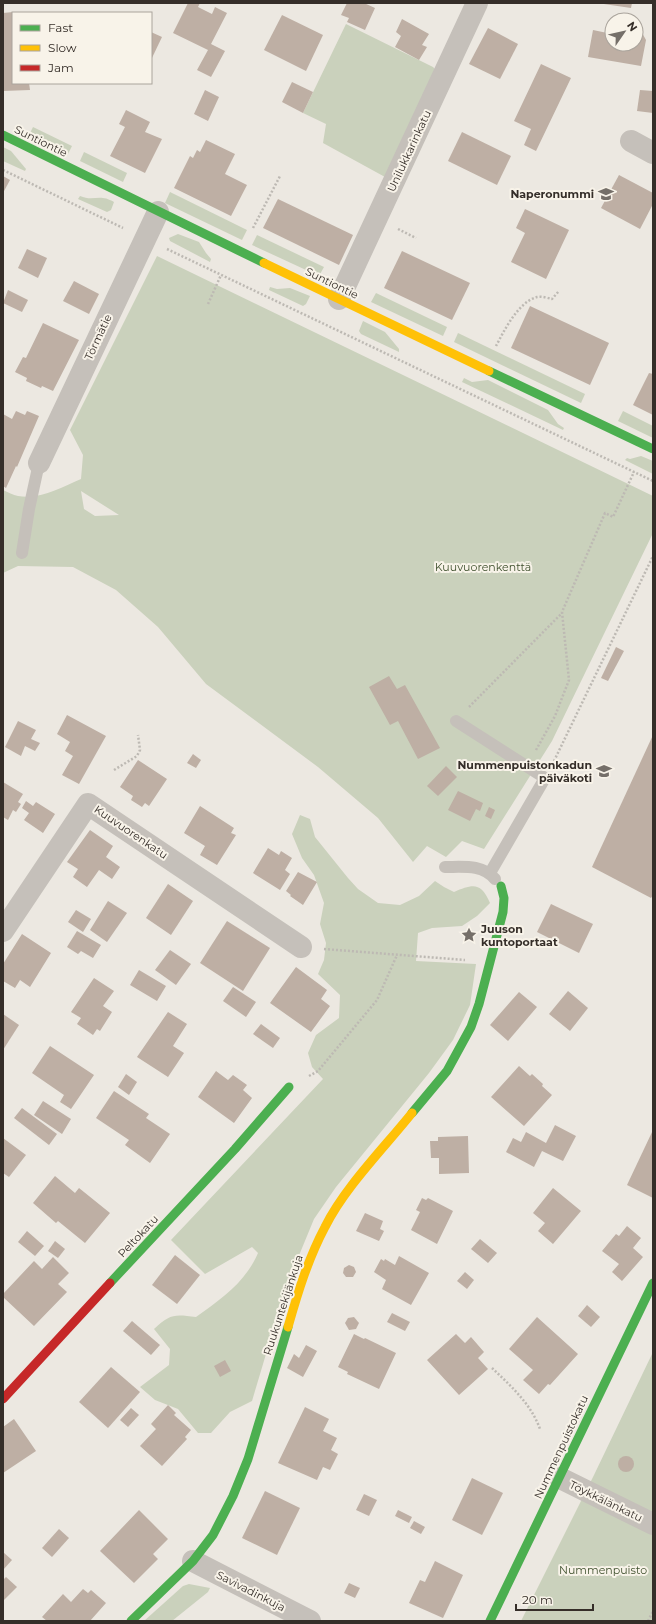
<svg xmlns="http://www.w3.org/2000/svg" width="656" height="1624" font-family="Montserrat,sans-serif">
<rect width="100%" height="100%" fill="#ece8e1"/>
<g fill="#cad1bc" fill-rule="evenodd">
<path d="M346 24 433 67 438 72 385 177 323 143 326 124 303 113Z"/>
<path d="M33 127 72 146 67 156 28 137Z"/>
<path d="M3 147 11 151 26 169 25 171 3 161Z"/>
<path d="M84 152 127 173 123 182 80 161Z"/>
<path d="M170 192 247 230 242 240 165 203Z"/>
<path d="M80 196C94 202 99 193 114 202L111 210 107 212 78 199Z"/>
<path d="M178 234 199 242 206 253 211 259 210 262 170 241 169 238Z"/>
<path d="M257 235 324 267 319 276 252 245Z"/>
<path d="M157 256 653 496V533L552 741 484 849 462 841 446 857 427 846 413 862 378 818 318 767 206 684 158 627 116 590 73 567 18 566 3 573V490C8 492 13 495 18 496 40 500 62 487 81 479L83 455 70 430ZM81 491 119 515 95 516 84 509Z"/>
<path d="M270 287 277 289 290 288 310 296 306 304 303 306 269 290Z"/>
<path d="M376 293 447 327 443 336 371 302Z"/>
<path d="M363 321 385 332 399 349V352L361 334 359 331Z"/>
<path d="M458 333 585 394 581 403 454 342Z"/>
<path d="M464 378 472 382 488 380 548 410 558 424 564 428 563 430 462 382Z"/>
<path d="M623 411 653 426V438L618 421Z"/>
<path d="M641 456 653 461V474L625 460 627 458 630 459Z"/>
<path d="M300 815 310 819 315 837 348 878 358 889 378 903 400 905 419 896 435 881 444 887 454 892C473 884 481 882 490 903L477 916 462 926 432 928 418 933 416 961 476 964 470 1005 453 1040 429 1073 336 1187 314 1219 286 1287 252 1401 230 1412 211 1433H198L178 1409 155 1400 140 1387 169 1365 170 1349 154 1329C170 1314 174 1314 196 1317 221 1299 245 1283 258 1253L252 1247 205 1274 171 1240 323 1079 312 1067 308 1053 316 1035 339 1018 340 995 318 974 324 960 326 943 320 924 324 903 314 875 302 858 292 834Z"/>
<path d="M653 1352V1621H521L594 1475Z"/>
<path d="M189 1584 210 1588 208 1592 172 1621H144L183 1586Z"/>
</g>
<g fill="#beafa4">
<path d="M188 3H200L198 7 212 14 215 7 227 13 211 44 225 51 211 77 197 70 208 50 173 33Z"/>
<path d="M347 3H364L375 8 365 30 347 22 349 18 341 15Z"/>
<path d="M597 3H632L631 8Z"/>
<path d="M13 12V83H29L30 90 3 91V13Z"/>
<path d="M282 15 323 35 306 71 264 50Z"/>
<path d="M402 19 429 34 422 45 427 47 419 60 395 47 401 36 396 32Z"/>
<path d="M488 28 518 44 500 79 469 64Z"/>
<path d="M593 30 612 34V44H636V30L641 31 646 40 641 66 588 57Z"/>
<path d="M151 32 162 37 151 60Z"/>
<path d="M541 64 571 78 536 151 524 145 531 129 514 121Z"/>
<path d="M292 82 313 92 303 113 282 102Z"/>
<path d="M205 90 219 97 208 121 194 114Z"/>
<path d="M640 90 653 91V113L637 111Z"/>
<path d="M126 110 150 122 145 132 162 139 145 173 110 156 125 127 119 124Z"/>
<path d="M462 132 511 156 497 185 448 161Z"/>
<path d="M206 140 235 154 225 174 247 185 231 216 174 188 190 156 193 158 197 150 200 152Z"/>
<path d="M619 175 653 193V204L640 229 601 208Z"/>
<path d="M3 176 10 180 3 193Z"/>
<path d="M278 199 353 235 339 265 263 228Z"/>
<path d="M525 209 569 230 546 279 511 262 525 233 516 228Z"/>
<path d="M27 249 47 258 38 278 18 268Z"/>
<path d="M402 251 470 283 452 320 384 288Z"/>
<path d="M74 281 99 294 89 314 63 301Z"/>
<path d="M8 290 28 300 22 312 3 303Z"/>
<path d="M530 306 609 343 590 385 511 348Z"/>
<path d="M43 323 79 340 53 391 42 386 41 388 26 381 27 378 15 372 23 357 26 358Z"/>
<path d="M649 373 653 374V415L633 405Z"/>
<path d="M16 411 25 415 27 411 39 416 17 467 16 466 6 488 3 486V414L12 419Z"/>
<path d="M616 647 624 651 608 681 601 678Z"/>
<path d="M389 676 397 689 405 685 440 748 418 759 398 721 390 725 369 687Z"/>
<path d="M67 715 106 736 79 784 62 775 73 756 65 751 70 742 57 734Z"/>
<path d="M18 721 36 730 31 739 40 743 35 751 25 746 21 756 5 747Z"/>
<path d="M653 735V895L651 898 592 867Z"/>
<path d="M193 754 201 760 196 768 187 763Z"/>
<path d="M138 760 167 779 149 806 145 803 142 807 131 800 133 796 120 787Z"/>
<path d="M446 766 457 777 438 796 427 786Z"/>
<path d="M3 782 23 794 18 802 21 804 16 812 13 810 8 820 3 817Z"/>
<path d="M458 791 483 803 480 811 476 809 470 821 448 810Z"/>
<path d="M26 801 33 806 36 802 55 814 43 833 24 820 29 813 22 808Z"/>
<path d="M200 806 234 828 231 833 236 835 217 865 200 855 205 846 184 833Z"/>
<path d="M489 807 495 810 491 819 485 816Z"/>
<path d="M90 830 113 846 106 857 120 867 112 879 99 870 87 887 73 877 78 869 67 862Z"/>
<path d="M268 848 279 855 281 851 292 858 285 870 290 874 280 890 253 873Z"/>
<path d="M298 872 317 882 303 905 290 896 291 895 286 891Z"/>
<path d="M168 884 193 901 171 935 146 918Z"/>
<path d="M108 901 127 913 107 942 90 930Z"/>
<path d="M551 904 593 924 579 953 537 932Z"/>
<path d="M76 910 91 919 83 932 68 922Z"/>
<path d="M227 921 270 948 243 991 200 963Z"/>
<path d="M77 931 101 945 93 958 81 951 78 954 67 947Z"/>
<path d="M22 934 51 953 30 987 20 980 15 988 3 981V964Z"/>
<path d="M170 950 191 964 176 985 155 970Z"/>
<path d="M296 967 327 990 321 999 330 1006 311 1032 270 1003Z"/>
<path d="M139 970 166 986 157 1001 130 985Z"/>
<path d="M94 978 114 991 103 1006 112 1012 100 1031 97 1029 93 1035 77 1024 81 1018 71 1012Z"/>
<path d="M233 987 256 1002 246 1017 223 1001Z"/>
<path d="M568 991 588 1008 570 1031 549 1014Z"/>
<path d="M519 992 537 1007 508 1041 490 1025Z"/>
<path d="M168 1012 187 1024 173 1046 184 1053 168 1077 137 1057Z"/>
<path d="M3 1014 19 1025 3 1050Z"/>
<path d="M261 1024 280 1038 273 1048 253 1034Z"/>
<path d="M50 1046 94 1075 71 1109 60 1102 64 1095 32 1073Z"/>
<path d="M519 1066 530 1076 532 1074 543 1084 542 1086 552 1095 524 1126 491 1097Z"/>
<path d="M216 1071 228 1080 233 1075 247 1085 243 1090 252 1098 234 1123 198 1097Z"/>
<path d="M126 1074 137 1082 129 1095 118 1087Z"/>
<path d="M114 1091 149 1114 146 1118 170 1134 150 1163 125 1145 129 1140 96 1118Z"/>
<path d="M43 1101 71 1119 62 1134 34 1115Z"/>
<path d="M22 1108 57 1134 49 1145 14 1118Z"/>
<path d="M555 1125 576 1136 563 1161 542 1151 534 1167 506 1152 513 1138 521 1142 526 1132 546 1143Z"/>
<path d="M653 1130V1198L627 1185Z"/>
<path d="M468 1136 469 1173 439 1174V1158H431L430 1141H438V1137Z"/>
<path d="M3 1138 26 1155 9 1177 3 1173Z"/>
<path d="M55 1176 75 1193 79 1188 110 1213 85 1243 58 1221 56 1223 33 1203Z"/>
<path d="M553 1188 581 1211 553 1244 538 1231 545 1223 533 1213Z"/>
<path d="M422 1198 426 1200 428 1198 453 1211 437 1244 411 1230 420 1212 416 1210Z"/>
<path d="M365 1213 383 1221 380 1229 384 1231 379 1241 356 1231Z"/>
<path d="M627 1226 641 1238 633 1248 643 1257 622 1281 612 1272 619 1264 602 1251 616 1234 619 1236Z"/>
<path d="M27 1231 44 1246 35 1256 18 1242Z"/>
<path d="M480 1239 497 1253 488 1263 471 1249Z"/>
<path d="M55 1241 65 1249 58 1258 48 1251Z"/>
<path d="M175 1255 200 1275 177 1304 152 1285Z"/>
<path d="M399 1256 429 1273 411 1305 382 1289 386 1280 374 1272 381 1259 384 1261 385 1259 395 1265Z"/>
<path d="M53 1257 69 1273 58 1284 67 1292 34 1326 3 1297V1294L34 1261 42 1269Z"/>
<path d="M349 1265 354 1267 356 1272 353 1277H346L343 1273 344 1268Z"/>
<path d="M465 1272 474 1280 467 1289 457 1281Z"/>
<path d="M587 1305 600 1317 591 1327 578 1316Z"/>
<path d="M392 1313 410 1322 405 1331 387 1322Z"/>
<path d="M354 1317 359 1323 356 1329 349 1330 345 1323 348 1318Z"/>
<path d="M537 1317 578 1354 550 1385 548 1384 539 1394 523 1380 533 1370 509 1349Z"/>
<path d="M132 1321 160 1345 151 1355 123 1331Z"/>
<path d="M354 1334 364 1339 365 1338 396 1353 379 1389 347 1374 348 1372 338 1367Z"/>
<path d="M456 1334 465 1343 471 1337 484 1352 478 1358 488 1369 459 1395 427 1360Z"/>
<path d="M306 1345 317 1351 303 1377 287 1368 294 1354 299 1358Z"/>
<path d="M225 1360 231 1371 220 1377 214 1366Z"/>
<path d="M111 1367 140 1392 108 1428 79 1402Z"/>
<path d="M168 1405 176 1413 174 1415 191 1430 185 1437 187 1439 162 1466 140 1446 156 1429 151 1424Z"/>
<path d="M305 1407 329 1419 323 1431 337 1438 331 1450 338 1454 330 1470 323 1467 317 1480 278 1463Z"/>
<path d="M131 1408 139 1415 128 1427 120 1420Z"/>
<path d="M14 1419 36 1451 3 1473V1427Z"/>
<circle cx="626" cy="1464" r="8"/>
<path d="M472 1478 503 1493 482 1535 452 1520Z"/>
<path d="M265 1491 300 1508 277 1555 242 1538Z"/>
<path d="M364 1494 377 1500 369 1516 356 1510Z"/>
<path d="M139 1510 168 1539 153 1554 158 1559 134 1583 100 1551Z"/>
<path d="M398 1510 412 1517 409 1523 395 1516Z"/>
<path d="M414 1521 425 1527 421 1534 410 1528Z"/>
<path d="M59 1529 69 1538 52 1557 42 1548Z"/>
<path d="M3 1552 12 1560 3 1570Z"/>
<path d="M435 1561 463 1575 443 1618 409 1603 420 1580 425 1582Z"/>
<path d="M6 1577 17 1587 3 1601V1580Z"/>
<path d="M349 1583 360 1588 355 1598 344 1593Z"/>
<path d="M83 1589 88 1593 91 1590 106 1603 90 1621H47L42 1617 63 1594 71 1602Z"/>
</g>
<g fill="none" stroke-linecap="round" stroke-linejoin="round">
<g stroke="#bdb9b3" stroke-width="2.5" stroke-dasharray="2 2" stroke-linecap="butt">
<path d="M3 170 123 228"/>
<path d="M253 228 280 176"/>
<path d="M398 229 416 238"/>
<path d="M167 249 653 481"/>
<path d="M208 304 221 275"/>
<path d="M496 346C504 331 518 302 537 297 542 296 548 298 552 299L559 291"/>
<path d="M469 707 562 613"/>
<path d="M536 750 555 716 569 680 562 612 605 513 613 517 634 472"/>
<path d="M554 761 653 556"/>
<path d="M114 770 137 756 140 750 138 735"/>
<path d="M324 949 465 960"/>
<path d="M309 1076 318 1071 377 1000 397 955"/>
<path d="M492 1368C511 1386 531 1404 540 1429"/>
<path d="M648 1621 653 1611"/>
</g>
<g stroke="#c5c0ba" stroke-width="12">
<path d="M22 553 29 509 39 463"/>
<path d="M456 721 545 778 490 873"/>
<path d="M445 867C463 867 482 864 495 879"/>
</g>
<g stroke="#c5c0ba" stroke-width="22">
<path d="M631 141 653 153"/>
<path d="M339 299 477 3"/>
<path d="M39 463 158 212"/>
<path d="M3 931 88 804 301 947"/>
<path d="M560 1478 653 1524"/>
<path d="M193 1561 310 1621"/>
</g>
<g stroke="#4caf50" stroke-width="9">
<path d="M3 135 264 263"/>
<path d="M489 371 653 449"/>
<path d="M412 1113 447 1071 471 1027 479 1004 503 912 504 898 501 886"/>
<path d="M110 1283 235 1149 289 1087"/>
<path d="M131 1621 193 1561 213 1535 233 1496 248 1459 288 1327"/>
<path d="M490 1621 653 1283"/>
</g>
<g stroke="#ffc107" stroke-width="9">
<path d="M264 263 489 371"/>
<path d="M288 1327C298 1292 308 1259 325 1227 345 1187 384 1148 412 1113"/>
</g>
<path stroke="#c62828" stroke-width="9" d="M3 1399 110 1283"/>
</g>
<defs>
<symbol id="school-bare" viewBox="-9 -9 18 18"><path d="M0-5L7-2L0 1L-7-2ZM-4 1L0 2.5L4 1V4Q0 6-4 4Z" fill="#756f69" stroke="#f8f3e9" stroke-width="2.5" paint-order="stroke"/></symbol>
<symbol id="sight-bare" viewBox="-9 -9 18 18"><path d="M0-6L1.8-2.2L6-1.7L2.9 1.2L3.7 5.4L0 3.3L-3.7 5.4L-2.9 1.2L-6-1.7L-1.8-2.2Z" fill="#756f69" stroke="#f8f3e9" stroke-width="2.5" paint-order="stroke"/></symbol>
</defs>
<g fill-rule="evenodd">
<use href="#school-bare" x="595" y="183" width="22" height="22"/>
<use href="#school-bare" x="593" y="760" width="22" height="22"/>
<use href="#sight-bare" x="458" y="924" width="22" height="22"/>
</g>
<g text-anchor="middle" stroke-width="4" stroke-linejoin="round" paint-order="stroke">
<g font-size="11" fill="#352e29" stroke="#f8f3e9">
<text transform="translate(41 141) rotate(26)" y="4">Suntiontie</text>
<text transform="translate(409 151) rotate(-65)" y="4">Unilukkarinkatu</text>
<text transform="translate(332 283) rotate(26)" y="4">Suntiontie</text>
<text transform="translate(98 337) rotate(-65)" y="4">Törmätie</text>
<text transform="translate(131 832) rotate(34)" y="4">Kuuvuorenkatu</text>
<text transform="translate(138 1236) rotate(-47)" y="4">Peltokatu</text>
<text transform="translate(283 1305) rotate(-72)" y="4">Ruukuntekijänkuja</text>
<text transform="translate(561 1447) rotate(-65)" y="4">Nummenpuistokatu</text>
<text transform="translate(606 1501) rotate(26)" y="4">Töykkälänkatu</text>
<text transform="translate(251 1591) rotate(27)" y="4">Savivadinkuja</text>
</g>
<g font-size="11" font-weight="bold" fill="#352e29" stroke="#f8f3e9" text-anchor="end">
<text x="594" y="198">Naperonummi</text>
<text x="592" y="769">Nummenpuistonkadun<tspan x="592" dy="13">päiväkoti</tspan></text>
<text x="481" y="933" text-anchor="start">Juuson<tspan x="481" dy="13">kuntoportaat</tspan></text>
</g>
<g font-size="11" fill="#40512f" stroke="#f8f3e9">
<text x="483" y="571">Kuuvuorenkenttä</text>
<text x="603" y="1574">Nummenpuisto</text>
</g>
</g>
<rect width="656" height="1624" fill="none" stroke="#352e29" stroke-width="8"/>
<rect x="12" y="12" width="140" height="72" fill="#f8f3e9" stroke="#aaa49c"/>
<rect x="20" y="25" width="20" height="6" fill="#4caf50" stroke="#aaa49c"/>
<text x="48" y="32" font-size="12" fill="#352e29">Fast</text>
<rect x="20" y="45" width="20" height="6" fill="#ffc107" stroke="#aaa49c"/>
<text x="48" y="52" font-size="12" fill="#352e29">Slow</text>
<rect x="20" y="65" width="20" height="6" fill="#c62828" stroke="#aaa49c"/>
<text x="48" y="72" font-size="12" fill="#352e29">Jam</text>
<g transform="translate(624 32) rotate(56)"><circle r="19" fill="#f8f3e9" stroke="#aaa49c"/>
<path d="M0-3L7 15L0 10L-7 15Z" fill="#756f69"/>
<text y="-6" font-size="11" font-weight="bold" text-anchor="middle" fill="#352e29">N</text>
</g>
<path d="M516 1604v6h77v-6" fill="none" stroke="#352e29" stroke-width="2"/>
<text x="522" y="1604" font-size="12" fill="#352e29" stroke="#f8f3e9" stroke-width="3" paint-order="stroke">20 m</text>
</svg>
